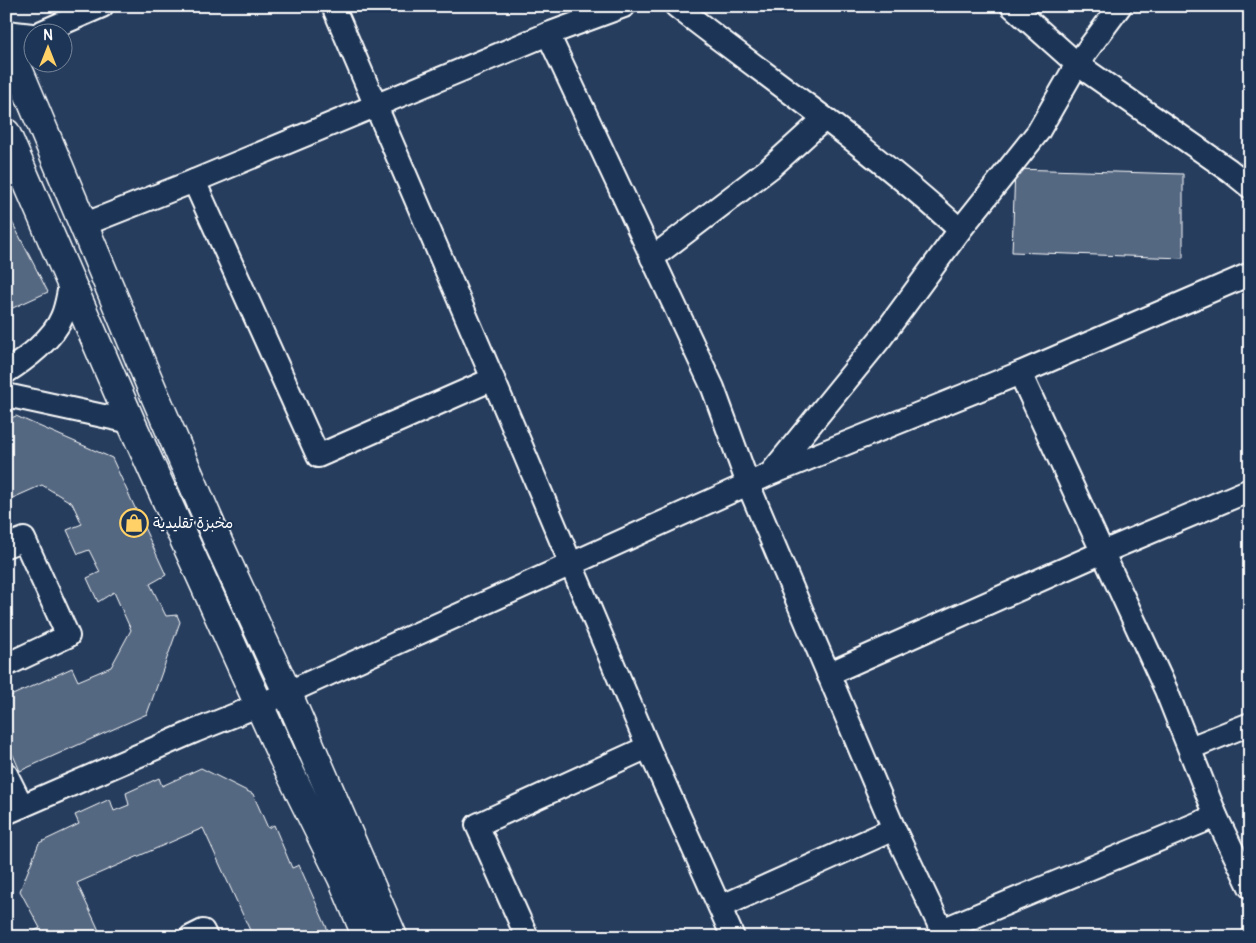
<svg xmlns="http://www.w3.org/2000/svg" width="1256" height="943" font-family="Pangolin,'Playpen Sans Arabic',sans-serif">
<rect width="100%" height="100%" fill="#263d5e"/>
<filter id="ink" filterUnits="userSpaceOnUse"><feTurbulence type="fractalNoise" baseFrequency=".02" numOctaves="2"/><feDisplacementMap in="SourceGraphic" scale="10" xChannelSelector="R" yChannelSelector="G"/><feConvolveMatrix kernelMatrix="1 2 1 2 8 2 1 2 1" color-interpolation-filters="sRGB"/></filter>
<g filter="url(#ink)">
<g fill="#556781" stroke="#fff">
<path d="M1015 169 1183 174V258L1012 252Z"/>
<path d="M9 216 48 292 6 311V217Z"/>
<path d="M16 416 112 458 166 575 150 584 166 616 177 615 180 622 147 714 20 771 6 739V698L72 668 78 681 111 667 131 630 114 592 98 602 87 578 100 572 89 550 78 554 67 530 82 524 72 503 42 485 6 501V420Z"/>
<path d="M201 768 253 794 268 828 274 825 292 868 299 865 331 937H253L203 828 77 883 102 937H34L32 932 40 928 20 891 39 843 79 824 75 815 110 799 114 811 129 805 126 793 159 778 162 786Z"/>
</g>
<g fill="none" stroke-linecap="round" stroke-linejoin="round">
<defs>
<g id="street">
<path d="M333 6 493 379 648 747 733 937"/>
<path d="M676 6C771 80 871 148 960 230"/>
<path d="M1012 6 1077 64 1229 170 1250 187"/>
<path d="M6 32 32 35"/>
<path d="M42 32 102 6"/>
<path d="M548 34 713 388 748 484 894 829 945 937"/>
<path d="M194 181 318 456 493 379"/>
<path d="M83 225 194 181 548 34 624 6"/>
<path d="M652 258 770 168 824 119"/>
<path d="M6 372C25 360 54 338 62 317 67 306 68 293 71 282"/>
<path d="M1020 373 1166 690 1216 816 1250 887"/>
<path d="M6 395 131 422"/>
<path d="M771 473 880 339 960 230 1038 132 1077 64 1120 6"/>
<path d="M6 546 24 539 68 636 6 665"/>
<path d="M828 674 1103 552 1250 490"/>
<path d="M1190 748 1250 724"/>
<path d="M6 774 22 806"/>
<path d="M6 813 195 731 260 705 770 474 1020 373 1250 274"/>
<path d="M720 907 894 829"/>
<path d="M942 930 1216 816"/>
<path d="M191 937 203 931 206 937"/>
<path d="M527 937 477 825 648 747"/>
</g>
<g id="secondary">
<path d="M6 40 153 391 219 544 287 692 393 937"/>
<path d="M6 133 131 422 283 758 342 878 367 937"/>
</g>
</defs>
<use href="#street" stroke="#fff" stroke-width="26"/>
<use href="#secondary" stroke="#fff" stroke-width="31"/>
<use href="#street" stroke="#1d3557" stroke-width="22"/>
<use href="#secondary" stroke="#1d3557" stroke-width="28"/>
</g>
</g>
<defs>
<symbol id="shop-ring" viewBox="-11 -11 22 22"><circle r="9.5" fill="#1d3557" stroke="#ffd166" stroke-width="1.5"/><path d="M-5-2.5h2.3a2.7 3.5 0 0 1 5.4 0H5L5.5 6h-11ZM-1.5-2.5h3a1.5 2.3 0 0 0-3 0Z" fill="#ffd166"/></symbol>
</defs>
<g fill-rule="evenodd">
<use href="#shop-ring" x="118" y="507" width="32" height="32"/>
</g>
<g text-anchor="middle" stroke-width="4" stroke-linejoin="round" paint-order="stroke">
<g font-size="15" fill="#fff" stroke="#1d3557" text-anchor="start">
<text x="153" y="528">مخبزة تقليدية</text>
</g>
</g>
<rect width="1256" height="943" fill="none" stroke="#1d3557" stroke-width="25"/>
<rect x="12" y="12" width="1231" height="918" fill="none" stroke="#fff" stroke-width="2" filter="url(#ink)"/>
<g transform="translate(48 48)"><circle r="24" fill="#1d3557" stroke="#77869a"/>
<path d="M0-4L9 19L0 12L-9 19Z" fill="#ffd166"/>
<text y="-8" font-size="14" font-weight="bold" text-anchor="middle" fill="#ffffff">N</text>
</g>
</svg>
